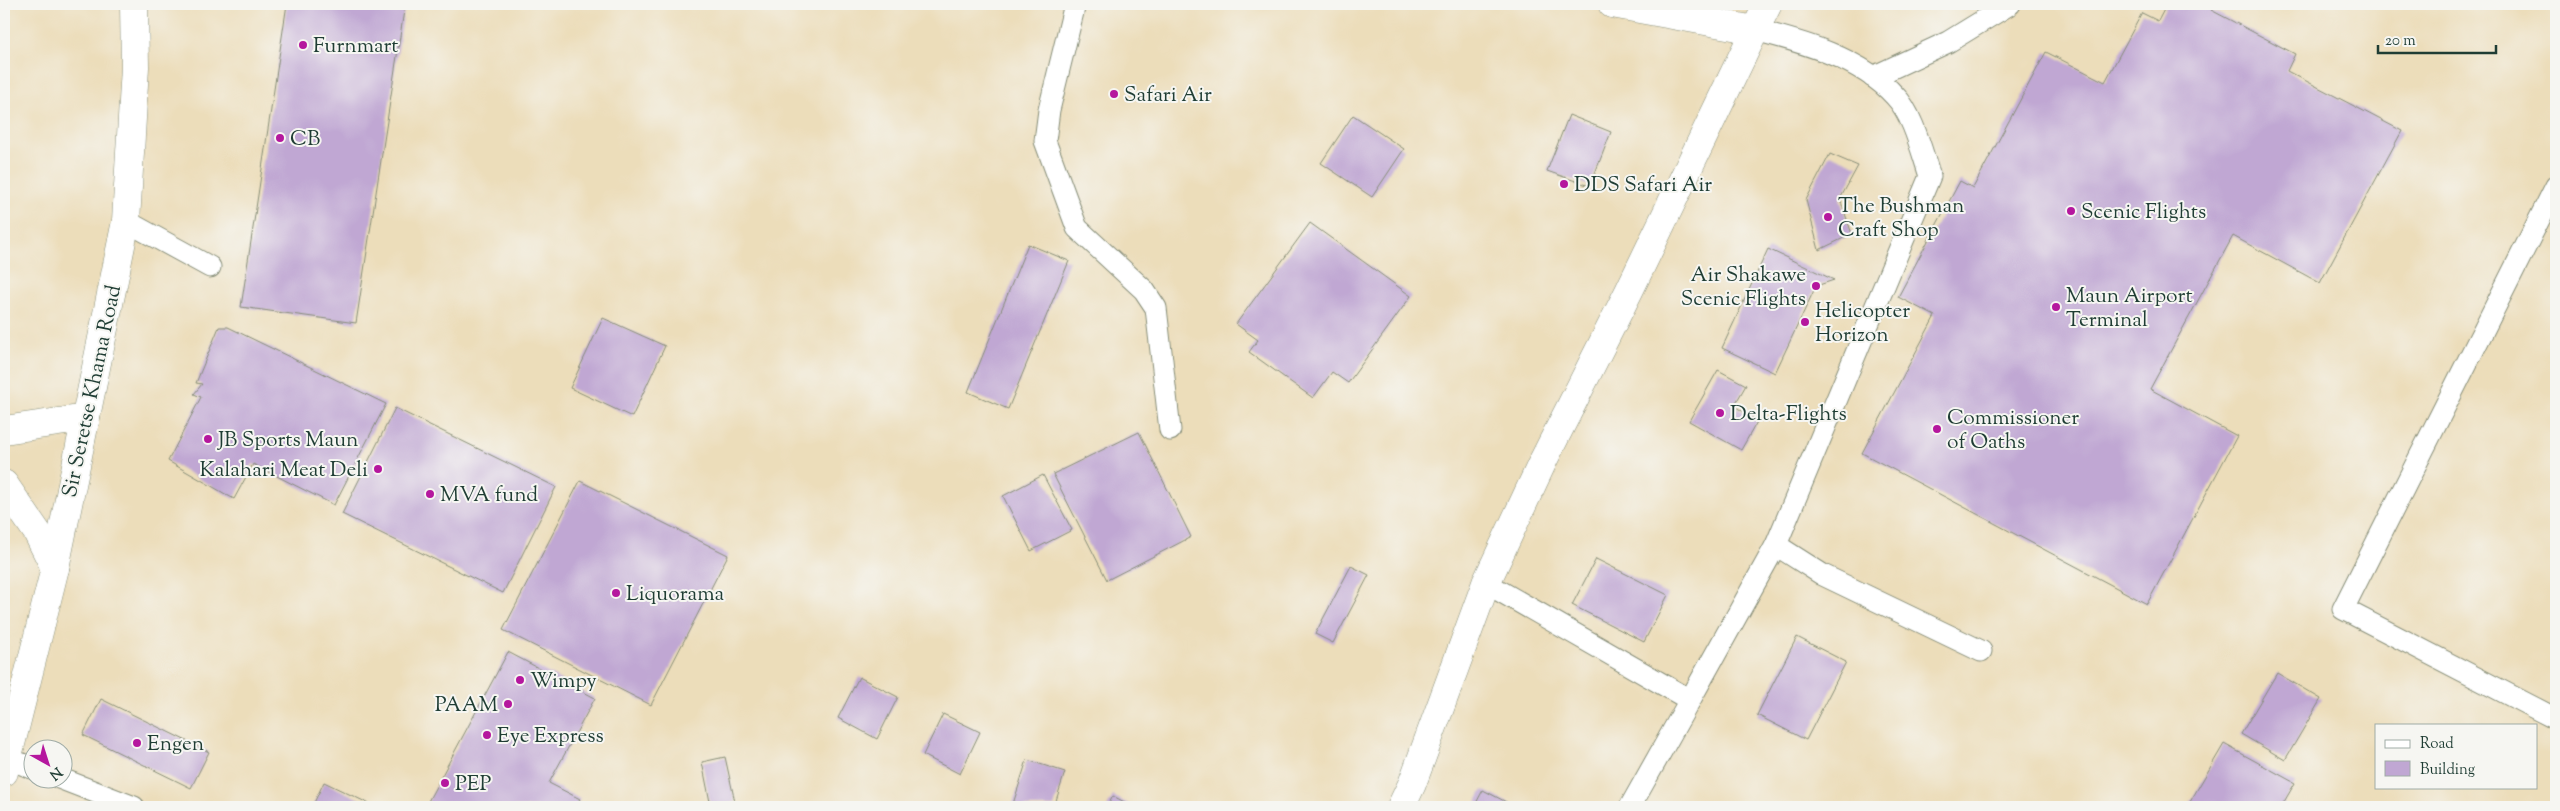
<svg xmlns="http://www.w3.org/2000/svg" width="2560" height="811" font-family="'Sorts Mill Goudy',serif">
<rect width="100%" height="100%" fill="#f6f6f2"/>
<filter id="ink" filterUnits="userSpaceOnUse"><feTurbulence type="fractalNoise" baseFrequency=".02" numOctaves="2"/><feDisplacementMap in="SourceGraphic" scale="10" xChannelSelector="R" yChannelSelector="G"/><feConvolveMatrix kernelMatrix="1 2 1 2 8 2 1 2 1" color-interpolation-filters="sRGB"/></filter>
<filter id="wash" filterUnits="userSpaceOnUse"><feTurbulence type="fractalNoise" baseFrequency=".0096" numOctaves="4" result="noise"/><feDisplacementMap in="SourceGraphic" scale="20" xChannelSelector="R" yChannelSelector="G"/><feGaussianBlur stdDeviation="1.12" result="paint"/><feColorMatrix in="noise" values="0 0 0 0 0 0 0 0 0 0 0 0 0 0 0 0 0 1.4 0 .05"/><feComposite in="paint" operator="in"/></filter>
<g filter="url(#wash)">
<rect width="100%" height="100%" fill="#ecddba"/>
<g id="blocks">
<g fill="#c0a7d3">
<path d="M287 4H405L356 323 241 307Z"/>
<path d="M2167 4H2215L2211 10 2295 54 2287 71 2402 131 2320 283 2233 236 2150 389 2237 436 2147 604 1862 453 1935 316 1898 297 1960 181 1973 188 2046 52 2105 82 2142 13 2158 21Z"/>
<path d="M1353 115 1404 149 1372 197 1321 163Z"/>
<path d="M1569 115 1611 132 1590 186 1547 171Z"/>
<path d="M1830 154 1858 166 1840 199 1852 234 1819 250 1806 200Z"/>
<path d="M1310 223 1411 296 1348 383 1332 372 1313 398 1249 352 1258 340 1236 324Z"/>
<path d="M1028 244 1069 261 1008 409 968 392Z"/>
<path d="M1768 249 1834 280 1816 286 1775 373 1722 348Z"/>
<path d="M603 318 665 346 632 417 570 388Z"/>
<path d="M219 327H228L386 404 334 505 253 464 234 499 168 461 201 397 194 394 202 384 196 383Z"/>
<path d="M1718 370 1746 385 1734 406 1758 420 1741 450 1689 421Z"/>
<path d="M395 408 556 487 503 593 342 514Z"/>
<path d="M1139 432 1191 537 1107 580 1053 474Z"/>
<path d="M1043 475 1072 530 1031 551 1003 496Z"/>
<path d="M580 481 728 555 651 705 503 630Z"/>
<path d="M1596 559 1668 595 1644 642 1572 605Z"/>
<path d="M1351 566 1369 575 1333 643 1315 634Z"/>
<path d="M1797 637 1846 662 1806 740 1757 715Z"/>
<path d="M508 652 595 698 549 783 580 799 575 807H425Z"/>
<path d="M2277 673 2321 699 2285 760 2241 734Z"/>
<path d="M859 677 898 697 877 739 838 718Z"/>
<path d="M101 699 209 752 191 788 83 735Z"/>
<path d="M943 714 980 732 960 774 923 755Z"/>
<path d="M2224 744 2295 783 2281 807H2187Z"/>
<path d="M725 757 735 802 711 807 702 762Z"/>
<path d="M1027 760 1065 772 1054 807H1012Z"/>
<path d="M324 782 376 807H312Z"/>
<path d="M1483 790 1516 807H1474Z"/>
<path d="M1113 796 1134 807H1107Z"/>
<path d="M663 802 671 807H660Z"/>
</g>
</g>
</g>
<g filter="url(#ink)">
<use href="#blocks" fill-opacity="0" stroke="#868d77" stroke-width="1"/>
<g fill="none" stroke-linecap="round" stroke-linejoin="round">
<defs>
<g id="lane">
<path d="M1075 4 1049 110 1045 141 1077 228 1144 290 1156 308 1170 430"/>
<path d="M1873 77 1948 42 2010 4"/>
<path d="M2556 186 2343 609 2556 719"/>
<path d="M126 221 210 267"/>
<path d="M1776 545 1823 575 1981 651"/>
<path d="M1486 583 1690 700 1776 545 1930 176C1922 153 1913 114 1895 96 1861 58 1802 42 1755 30"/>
<path d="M7 758 32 768"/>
<path d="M59 778 134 807"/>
<path d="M1630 807 1690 700"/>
</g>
<g id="street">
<path d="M4 430 86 418"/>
<path d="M1401 807 1412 784 1486 583 1544 459 1629 291 1755 30"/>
</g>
<g id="secondary">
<path d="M1612 4 1755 30 1768 4"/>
<path d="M4 484 37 532 55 568"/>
<path d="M4 772 55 568 126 221 135 67 134 4"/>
</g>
</defs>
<use href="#lane" stroke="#868d77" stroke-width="23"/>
<use href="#street" stroke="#868d77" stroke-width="29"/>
<use href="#secondary" stroke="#868d77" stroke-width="29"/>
<use href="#lane" stroke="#fff" stroke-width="21"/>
<use href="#street" stroke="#fff" stroke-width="28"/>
<use href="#secondary" stroke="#fff" stroke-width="28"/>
</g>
</g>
<g fill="#b5179e" stroke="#f6f6f2" stroke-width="2">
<circle cx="303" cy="45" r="5"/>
<circle cx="1114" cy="94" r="5"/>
<circle cx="280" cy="138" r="5"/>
<circle cx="1564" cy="184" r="5"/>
<circle cx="2071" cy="211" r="5"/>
<circle cx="1828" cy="217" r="5"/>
<circle cx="1816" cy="286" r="5"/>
<circle cx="2056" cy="307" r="5"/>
<circle cx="1805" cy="322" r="5"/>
<circle cx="1720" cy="413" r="5"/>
<circle cx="1937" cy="429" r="5"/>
<circle cx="208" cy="439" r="5"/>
<circle cx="378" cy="469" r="5"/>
<circle cx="430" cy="494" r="5"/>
<circle cx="616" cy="593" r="5"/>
<circle cx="520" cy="680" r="5"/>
<circle cx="508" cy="704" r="5"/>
<circle cx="487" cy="735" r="5"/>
<circle cx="137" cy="743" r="5"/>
<circle cx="445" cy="783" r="5"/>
</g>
<g text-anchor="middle" stroke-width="4" stroke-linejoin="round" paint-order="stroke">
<g font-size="21" fill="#1f3d34" stroke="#f6f6f2" text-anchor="start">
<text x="313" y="52">Furnmart</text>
<text x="1124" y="101">Safari Air</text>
<text x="290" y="145">CB</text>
<text x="1574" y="191">DDS Safari Air</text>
<text x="1838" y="212">The Bushman<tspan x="1838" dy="24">Craft Shop</tspan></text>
<text x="2081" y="218">Scenic Flights</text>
<text x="1806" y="281" text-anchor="end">Air Shakawe<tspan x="1806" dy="24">Scenic Flights</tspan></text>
<text x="2066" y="302">Maun Airport<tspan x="2066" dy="24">Terminal</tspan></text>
<text x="1815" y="317">Helicopter<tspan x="1815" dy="24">Horizon</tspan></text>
<text x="1730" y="420">Delta-Flights</text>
<text x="1947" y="424">Commissioner<tspan x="1947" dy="24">of Oaths</tspan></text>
<text x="218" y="446">JB Sports Maun</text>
<text x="368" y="476" text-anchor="end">Kalahari Meat Deli</text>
<text x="440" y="501">MVA fund</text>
<text x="626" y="600">Liquorama</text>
<text x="530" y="687">Wimpy</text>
<text x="498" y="711" text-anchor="end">PAAM</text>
<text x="497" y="742">Eye Express</text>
<text x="147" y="750">Engen</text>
<text x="455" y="790">PEP</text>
</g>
<g font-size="21" fill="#1f3d34" stroke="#f6f6f2">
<text transform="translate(91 391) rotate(-78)" y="7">Sir Seretse Khama Road</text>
</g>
</g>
<rect width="2560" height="811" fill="none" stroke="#f6f6f2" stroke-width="20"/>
<rect x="2375" y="724" width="162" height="65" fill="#f6f6f2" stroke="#a0aca6"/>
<rect x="2385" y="740" width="25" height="8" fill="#ffffff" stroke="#a0aca6"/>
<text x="2420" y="748" font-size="15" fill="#1f3d34">Road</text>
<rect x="2385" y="761" width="25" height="15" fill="#c0a7d3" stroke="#a0aca6"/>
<text x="2420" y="774" font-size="15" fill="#1f3d34">Building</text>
<g transform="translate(48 764) rotate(141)"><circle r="24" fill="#f6f6f2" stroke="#a0aca6"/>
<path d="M0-4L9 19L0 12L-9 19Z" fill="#b5179e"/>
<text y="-8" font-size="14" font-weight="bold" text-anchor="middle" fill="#1f3d34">N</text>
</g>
<path d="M2378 45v8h118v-8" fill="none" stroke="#1f3d34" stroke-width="2.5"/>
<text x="2385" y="45" font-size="15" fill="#1f3d34" stroke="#f6f6f2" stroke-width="4" paint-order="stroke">20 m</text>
</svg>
